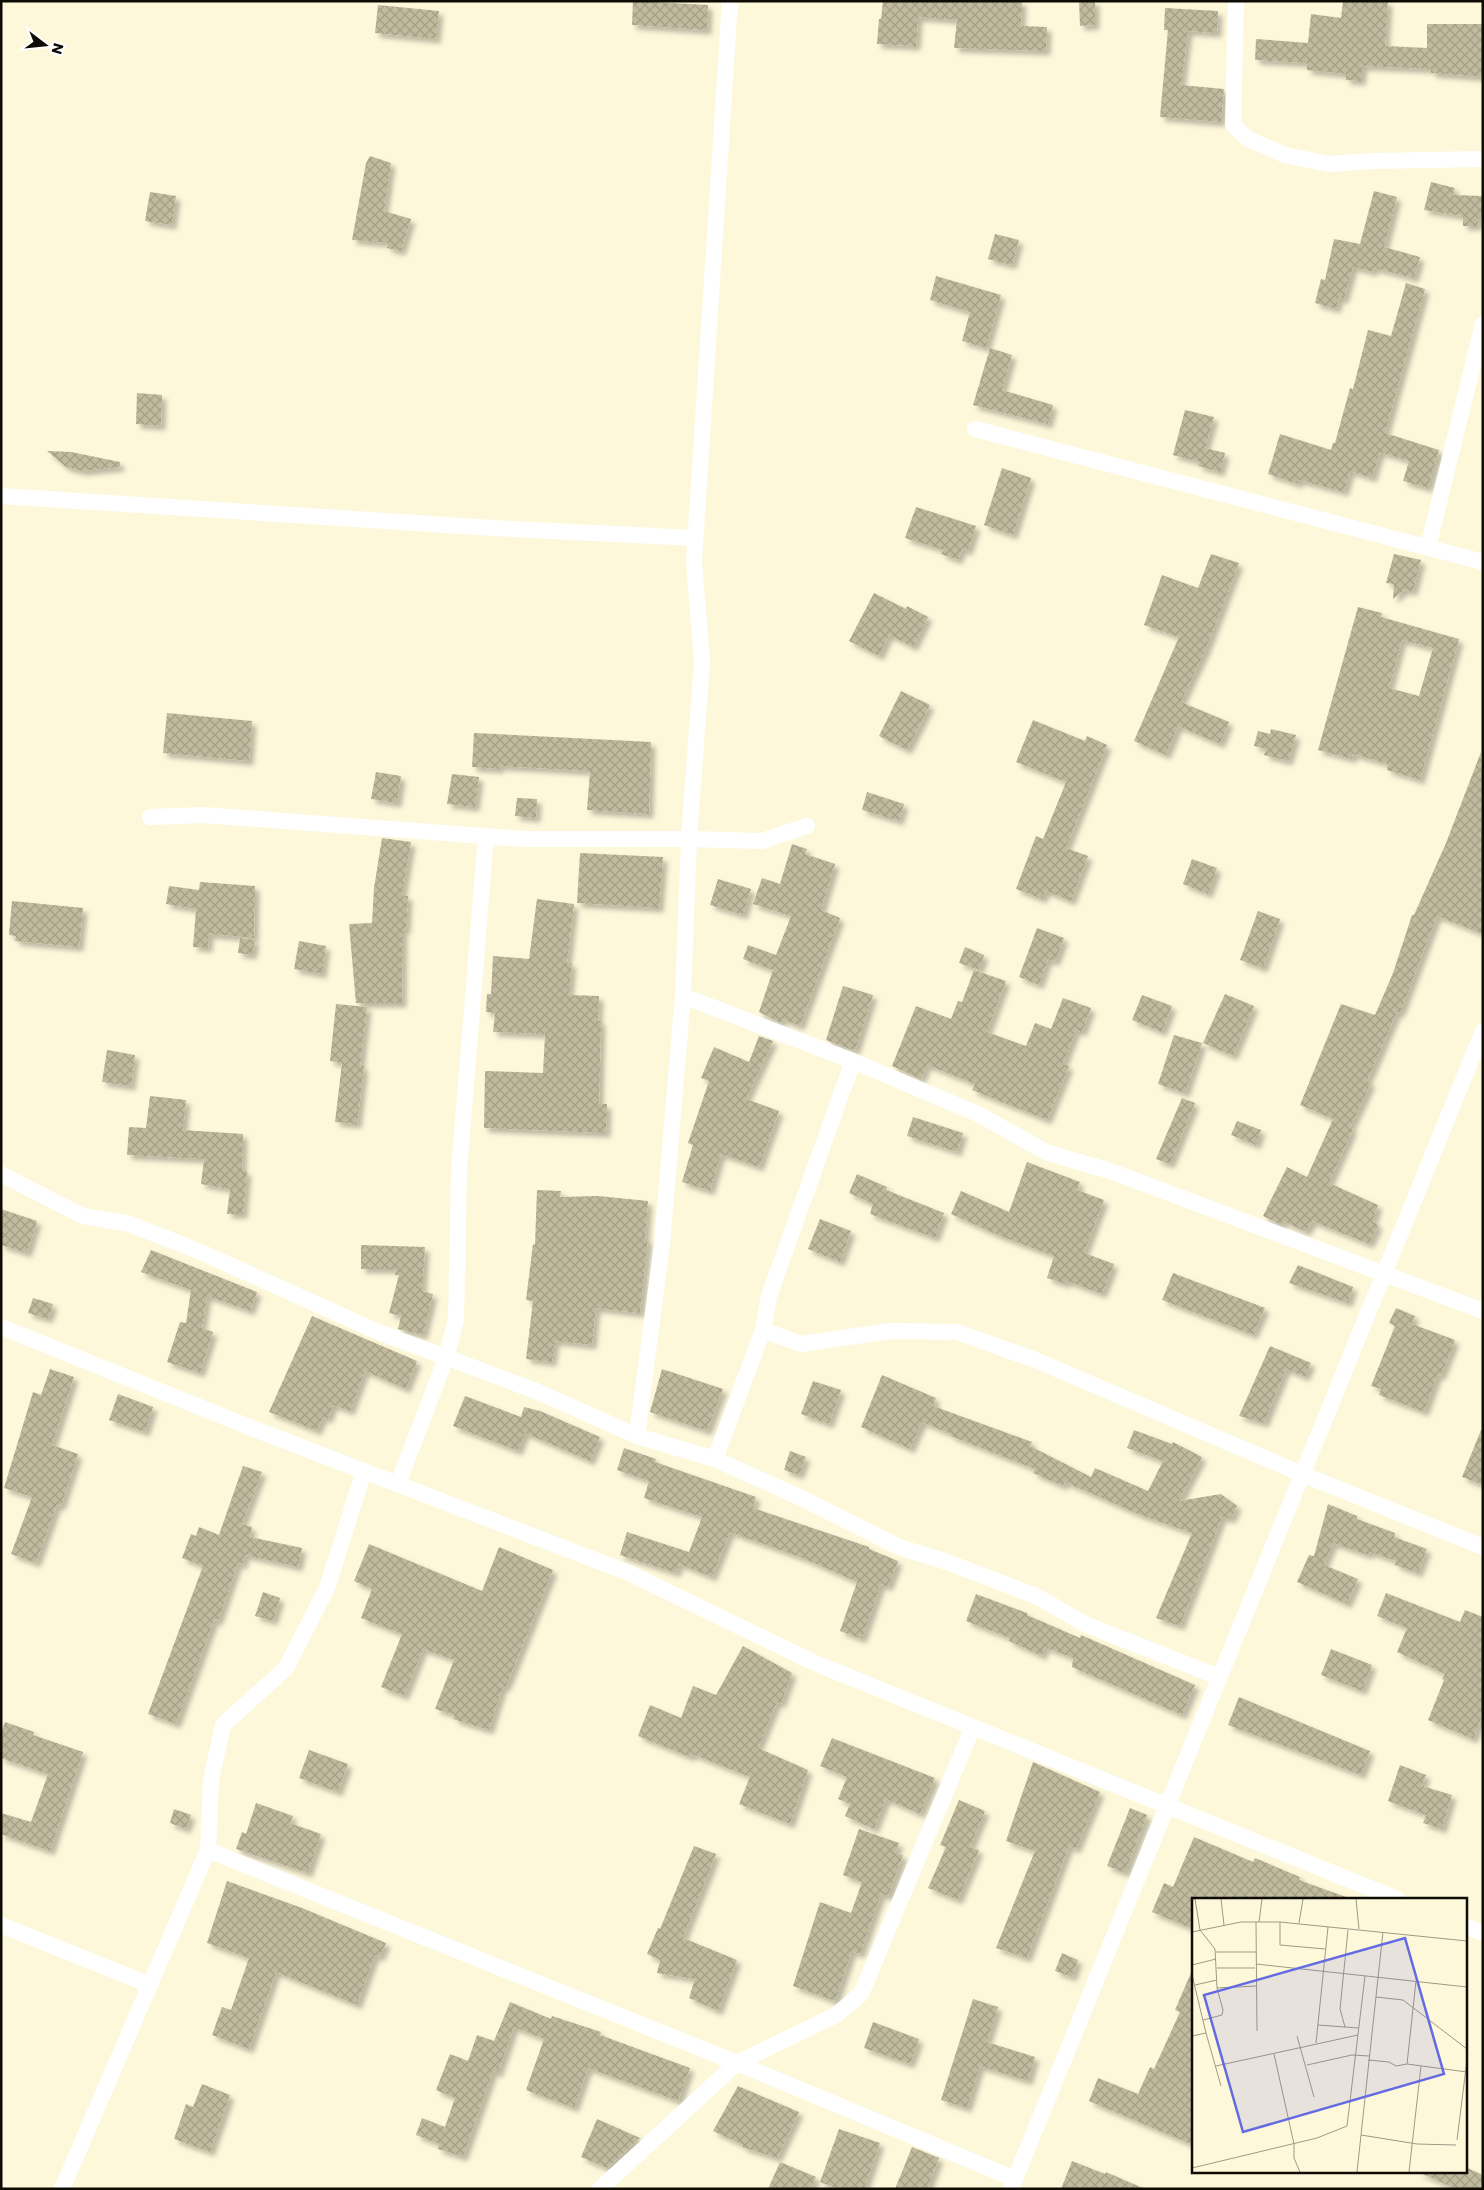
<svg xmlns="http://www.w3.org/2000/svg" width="1484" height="2190" font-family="Poppins,sans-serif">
<defs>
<pattern id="building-cross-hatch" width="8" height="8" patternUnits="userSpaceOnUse" patternTransform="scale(1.25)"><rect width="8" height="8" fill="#c0ba9e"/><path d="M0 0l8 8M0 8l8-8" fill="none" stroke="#a49f86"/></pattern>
<filter id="shadow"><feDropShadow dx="4.5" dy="4.5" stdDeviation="2.5" flood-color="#0004"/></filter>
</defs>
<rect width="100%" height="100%" fill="#fef8db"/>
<g fill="url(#building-cross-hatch)" fill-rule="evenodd" filter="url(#shadow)">
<path d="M633 1 708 5 707 30 632 25Z"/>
<path d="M883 1H1022L1021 26 1047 27 1046 51 954 48 957 20 918 17 916 46 877 44 879 19H881Z"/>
<path d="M1079 1H1095V25L1080 26Z"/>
<path d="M1343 1H1388L1385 46 1427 48V24H1483V77L1431 73V69L1363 66 1361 81 1346 80V74L1307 70V63L1255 60 1256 39 1308 43 1311 14 1341 18Z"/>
<path d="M378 5 439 11 436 39 375 33Z"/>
<path d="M1165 8 1218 11 1217 33 1188 31 1181 85 1224 89 1221 122 1160 117 1168 30H1164Z"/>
<path d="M370 156 391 163 384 211 411 219 401 251 387 248 388 243 352 240 366 163Z"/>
<path d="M1431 182 1455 188 1453 195 1483 196V216H1479L1478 226H1463V216L1424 210Z"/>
<path d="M1374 191 1397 197 1384 247 1420 257 1414 278 1374 268 1373 272 1353 267 1344 299 1339 298 1336 309 1315 303 1321 279 1325 280 1334 239 1360 244Z"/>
<path d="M150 192 176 196 172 225 145 221Z"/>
<path d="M995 234 1019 240 1012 265 988 259Z"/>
<path d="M936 276 1001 295 986 348 962 341 970 312 930 300Z"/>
<path d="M1406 283 1425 289 1385 433 1439 450 1428 488 1403 481 1409 461 1380 452 1372 478 1350 471 1344 492 1299 480 1298 484 1268 474 1280 434 1331 450 1333 443H1335L1350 388 1353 389 1368 330 1391 336Z"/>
<path d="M990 348 1012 355 1002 390 1053 405 1048 424 973 405Z"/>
<path d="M137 393 162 395 161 426 136 424Z"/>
<path d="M1185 410 1214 417 1205 448 1225 453 1220 472 1198 466 1200 462 1173 455Z"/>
<path d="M47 451 71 452 120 462V467L82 471 66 467Z"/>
<path d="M1002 468 1031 478 1013 535 984 525Z"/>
<path d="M916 507 976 526 968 551 962 549 958 560 941 554 943 550 905 538Z"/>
<path d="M1211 554 1239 563 1206 649 1181 702 1229 722 1220 744 1178 726 1166 755 1134 741 1179 637 1144 625 1162 575 1198 588Z"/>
<path d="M1394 554 1421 560 1413 591 1404 590 1393 599 1394 584 1386 583Z"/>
<path d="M874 593 906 609 907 606 928 617 913 647 889 635 879 656 849 641Z"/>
<path d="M1358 607 1382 613 1381 617 1459 639 1420 780 1387 770 1388 764 1353 754 1352 759 1318 750ZM1402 640 1433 648 1419 696 1389 688Z"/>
<path d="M901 691 930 705 907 750 879 736Z"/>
<path d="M167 713 252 721 249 761 163 753Z"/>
<path d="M1033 720 1085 741 1087 736 1107 745 1066 848 1088 856 1071 901 1046 891 1042 899 1016 889 1036 836 1043 839 1066 782 1016 762Z"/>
<path d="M1271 729 1296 735 1288 761 1264 755 1266 749 1254 746 1258 731 1270 734Z"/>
<path d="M474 733 651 742 649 814 587 810 590 771 499 766V769L472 767Z"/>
<path d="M1481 752 1483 934 1437 916 1400 1013 1397 1012 1367 1081 1371 1083 1350 1128 1353 1129 1329 1183 1378 1205 1373 1220 1378 1226 1369 1244 1312 1221 1306 1232 1283 1221 1281 1225 1263 1216 1287 1167 1307 1177 1333 1119 1300 1105 1341 1004 1375 1015 1393 973 1412 915H1414L1446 843Z"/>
<path d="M376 772 401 776 397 803 371 799Z"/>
<path d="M452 774 479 777 475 807 447 804Z"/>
<path d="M867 792 904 804 899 821 862 810Z"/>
<path d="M517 798 537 799 536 818 515 816Z"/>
<path d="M382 838 411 842 402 895 408 896 406 930 403 929 402 1003H356L349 924 372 923 374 888Z"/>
<path d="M792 844 807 849 805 854 835 864 821 910 840 918 800 1026 782 1019 781 1023 759 1012 773 970 743 959 748 945 776 955 791 916 753 904 762 878 780 884Z"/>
<path d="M580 853 663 857 659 908 577 903Z"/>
<path d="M1192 859 1217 868 1208 894 1183 884Z"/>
<path d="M718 879 751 889 743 915 710 905Z"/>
<path d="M200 882 255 886 254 938 209 934 208 948 193 947 196 909 166 904 169 886 199 890Z"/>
<path d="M537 899 574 904 567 963H572L569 995 599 996 598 1021H601L599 1104H607L606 1133 484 1128 485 1071 543 1073 545 1034 493 1032 495 1013 486 1012 487 994H491L493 956 529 959Z"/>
<path d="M12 901 83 908 79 947 15 941 16 936 9 935Z"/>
<path d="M1258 911 1280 919 1263 968 1240 960Z"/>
<path d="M1037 928 1064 938 1055 962 1048 959 1039 985 1019 977Z"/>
<path d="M240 938 255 940 252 955 238 953Z"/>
<path d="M299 941 326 946 322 974 294 969Z"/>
<path d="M965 947 984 955 979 970 959 963Z"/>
<path d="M974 970 1006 981 987 1032 1026 1046 1035 1023 1051 1029 1063 998 1091 1008 1082 1032 1076 1030 1063 1064 1069 1066 1047 1120 972 1090 975 1084 927 1065 921 1079 892 1066 916 1006 951 1019 958 1001 962 1002Z"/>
<path d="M843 986 873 995 855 1051 826 1040Z"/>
<path d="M1225 994 1254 1006 1233 1056 1203 1043Z"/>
<path d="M1142 995 1172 1006 1162 1032 1132 1020Z"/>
<path d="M336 1004 367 1007 360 1066H364L357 1124 335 1122 342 1063 330 1061Z"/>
<path d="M1174 1035 1202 1043 1185 1093 1158 1084Z"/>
<path d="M759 1036 773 1041 746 1099 779 1111 759 1167 721 1154 710 1191 682 1182 693 1145 688 1143 709 1081 701 1078 714 1047 749 1062Z"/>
<path d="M107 1050 135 1055 131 1086 102 1082Z"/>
<path d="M150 1096 186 1100 183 1130 243 1134 242 1171H247L243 1214H227L230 1189 201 1184 204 1159 127 1155 129 1127 146 1128Z"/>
<path d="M1182 1098 1195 1103 1170 1164 1156 1159Z"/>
<path d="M913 1117 963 1133 957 1152 907 1136Z"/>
<path d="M1237 1121 1261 1130 1256 1145 1231 1135Z"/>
<path d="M1027 1162 1080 1182 1077 1190 1104 1200 1084 1253 1114 1264 1102 1294 1067 1281 1066 1284 1047 1278 1054 1256 1000 1236 951 1214 961 1191 1009 1212Z"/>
<path d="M857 1174 887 1187 886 1190 944 1213 935 1238 870 1214 873 1204 849 1193Z"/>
<path d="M537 1190 561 1191 560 1197 598 1196 648 1201 645 1239H648L640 1313 596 1308 592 1345 555 1341 552 1362 526 1359 533 1301 526 1300 533 1244 535 1245Z"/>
<path d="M1 1209 37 1221 27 1253 1 1245Z"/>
<path d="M820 1219 851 1231 840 1262 808 1249Z"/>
<path d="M361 1245 425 1247 422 1291 433 1294 423 1335 398 1329 401 1316 389 1313 399 1275H395L396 1269H361Z"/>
<path d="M151 1250 257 1292 250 1311 207 1296 202 1328 213 1332 200 1373 167 1362 180 1322 186 1323 191 1290 141 1272Z"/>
<path d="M1298 1265 1353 1287 1348 1303 1289 1283Z"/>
<path d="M1173 1273 1265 1308 1253 1335 1162 1300Z"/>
<path d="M33 1298 53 1304 48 1319 28 1313Z"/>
<path d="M1396 1308 1415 1316 1412 1324 1455 1340 1441 1376 1438 1374 1424 1412 1379 1395 1381 1389 1371 1386 1395 1326 1389 1323Z"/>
<path d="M312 1316 417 1361 406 1389 365 1371 350 1411 333 1405 328 1419 323 1417 317 1431 269 1412Z"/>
<path d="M1270 1346 1311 1363 1305 1377 1286 1369 1264 1423 1239 1416Z"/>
<path d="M50 1369 74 1377 52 1445 78 1454 61 1506 57 1505 36 1563 11 1554 32 1497 4 1488 33 1392 41 1395Z"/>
<path d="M662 1369 723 1389 707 1431 650 1412Z"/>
<path d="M882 1375 936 1398 933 1406 1032 1442 1030 1446 1091 1477 1095 1468 1148 1491 1163 1461 1127 1448 1134 1430 1172 1444 1173 1442 1202 1457 1179 1501 1221 1494 1237 1506 1231 1519 1222 1517 1180 1626 1156 1618 1192 1533 1138 1514 1065 1482 1063 1486 1033 1473 1035 1469 951 1436V1434L922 1422 910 1449 861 1427Z"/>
<path d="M813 1381 841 1390 829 1424 801 1414Z"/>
<path d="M118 1394 153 1407 145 1432 109 1420Z"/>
<path d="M465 1396 521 1417 524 1407 540 1411 600 1437 590 1461 525 1433 518 1451 453 1426Z"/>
<path d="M1481 1430H1483V1485L1462 1477Z"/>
<path d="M624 1448 656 1459 655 1462 756 1497 753 1508 869 1547V1549L898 1561 888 1587 881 1584 862 1639 840 1631 857 1582 805 1559 730 1532 712 1577 679 1564 676 1573 620 1555 627 1532 689 1552 702 1517 644 1498 649 1481 617 1470Z"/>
<path d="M790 1451 806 1457 799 1475 784 1470Z"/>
<path d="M243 1466 262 1472 242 1524 252 1527 250 1537 302 1548 298 1567 245 1555 243 1565 238 1563 218 1621 214 1620 176 1724 148 1714 203 1566 182 1558 191 1534 196 1536 199 1527 219 1535Z"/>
<path d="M1328 1504 1357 1516V1519L1395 1533 1394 1537 1427 1549 1418 1573 1395 1565 1396 1561 1370 1552 1368 1555 1333 1543 1324 1565 1358 1579 1347 1604 1297 1582 1309 1555 1314 1556Z"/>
<path d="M369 1544 482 1591 499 1547 553 1570 506 1687 503 1686 489 1730 453 1719 455 1715 435 1709 454 1660 423 1649 404 1696 381 1687 402 1634 361 1618 372 1589 354 1581Z"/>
<path d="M263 1592 280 1598 273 1621 255 1616Z"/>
<path d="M1386 1593 1460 1622 1465 1610 1483 1617V1714L1473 1739 1428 1720 1444 1680 1442 1679 1445 1674 1397 1652 1407 1628 1377 1616Z"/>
<path d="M976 1594 1027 1613V1615L1080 1638 1081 1635 1195 1685 1182 1715 1072 1667 1073 1658 1045 1647 1042 1656 1009 1641 1010 1638 966 1621Z"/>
<path d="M743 1646 792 1673 781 1704 777 1702 758 1748 808 1770 790 1824 739 1804 750 1777 692 1754 690 1757 638 1736 650 1705 681 1718 693 1686 716 1695Z"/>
<path d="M1331 1649 1372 1665 1362 1691 1321 1675Z"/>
<path d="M1239 1697 1370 1751 1361 1775 1228 1725Z"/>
<path d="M5 1722 34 1732 33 1735 83 1752 50 1851 1 1834V1813L31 1822 48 1774 1 1758V1733Z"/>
<path d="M832 1738 935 1778 920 1814 886 1799 874 1829 845 1816 850 1804 838 1799 847 1777 820 1766Z"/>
<path d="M309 1750 348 1764 338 1792 299 1778Z"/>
<path d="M1033 1762 1100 1792 1076 1849 1069 1846 1027 1958 996 1948 1035 1851 1006 1841Z"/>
<path d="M1400 1765 1426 1775 1422 1786 1452 1795 1442 1829 1423 1823 1426 1815 1388 1801Z"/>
<path d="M959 1800 985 1811 970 1847 979 1850 958 1900 928 1888 946 1847 940 1845Z"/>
<path d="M256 1803 293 1816 290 1823 321 1834 308 1873 236 1849 242 1832 246 1834Z"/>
<path d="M1130 1808 1147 1815 1125 1873 1107 1866Z"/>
<path d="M174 1809 191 1815 186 1829 170 1823Z"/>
<path d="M859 1829 899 1843 895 1853 903 1855 888 1896 881 1894 860 1954 852 1951 835 2001 793 1986 820 1902 851 1913 862 1882 843 1875Z"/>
<path d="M1194 1837 1253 1862 1255 1858 1300 1877 1299 1880 1346 1897 1345 1899H1193V1929L1152 1912 1164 1883 1173 1887Z"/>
<path d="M694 1846 716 1854 683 1938 737 1960 718 2011 689 1998 695 1979 657 1973 660 1960 647 1954 658 1928 660 1929Z"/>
<path d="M227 1881 302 1908 386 1943 380 1957 375 1955 357 2005 276 1972 249 2049 212 2035 222 2007 231 2010 249 1958 207 1943Z"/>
<path d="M1062 1953 1078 1960 1072 1977 1055 1971Z"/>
<path d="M1193 1968V2145L1089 2101 1098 2078 1138 2094 1150 2067 1154 2069 1180 2012 1175 2010Z"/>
<path d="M973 1999 998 2007 987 2042 1035 2057 1028 2081 980 2066 967 2108 941 2100Z"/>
<path d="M510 2002 551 2019 552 2016 601 2032 600 2035 690 2068 678 2101 588 2068 574 2108 526 2090 544 2039 514 2027 498 2073 493 2071 463 2157 438 2149 439 2144 416 2135 422 2118 445 2127 455 2098 436 2090 450 2054 468 2061 477 2035 494 2041Z"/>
<path d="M873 2022 919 2039 910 2064 864 2048Z"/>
<path d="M202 2084 230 2095 210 2152 174 2139 186 2104 193 2107Z"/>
<path d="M738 2086 799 2112 777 2158 742 2147 743 2145 713 2131Z"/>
<path d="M597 2119 640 2138 607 2168 581 2157Z"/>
<path d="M839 2129 880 2143 864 2189H838L820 2182Z"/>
<path d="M912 2147 939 2158 927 2189H895Z"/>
<path d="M1072 2161 1105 2174 1106 2172 1145 2189H1061Z"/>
<path d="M780 2162 816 2177 811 2189H768Z"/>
<path d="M1465 2167 1483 2175V2189H1456L1416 2171H1465Z"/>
</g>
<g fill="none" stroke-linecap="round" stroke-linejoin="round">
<g stroke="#fff" stroke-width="16">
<path d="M1236 1 1233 125 1248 139 1285 155 1329 164 1373 161 1483 159"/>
<path d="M975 429 1483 562"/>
<path d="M1 496 493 528 695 538"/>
<path d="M1428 547 1483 324"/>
<path d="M150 817 204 815 523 839H689L762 841 807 826"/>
<path d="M683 996 853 1061 978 1114 1046 1152 1113 1172 1483 1311"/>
<path d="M1 1174 83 1216 130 1224 203 1253 376 1331 536 1391 637 1436 715 1459 801 1498 899 1547 947 1562 1036 1596 1087 1625 1219 1677"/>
<path d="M1 1327 257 1430 629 1573 815 1663 1397 1899"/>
<path d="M763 1330 801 1344 890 1331 957 1332 1033 1359 1302 1474 1483 1547"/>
<path d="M637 1436 662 1244 683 996 689 839 702 662 694 561 730 1"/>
<path d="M715 1459 763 1330 769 1296 853 1061"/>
<path d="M398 1484 446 1358 456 1320 459 1171 486 836"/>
<path d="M208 1850 737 2063 1015 2179"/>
<path d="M1 1925 150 1985"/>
<path d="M1465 1926 1483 1933"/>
<path d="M62 2189 208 1850 211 1780 223 1725 286 1668 327 1588 364 1471"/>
<path d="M600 2189 737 2063 836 2015 861 1994 973 1727"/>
<path d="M1011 2189 1483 1031"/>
</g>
</g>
<g transform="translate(1192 1898)">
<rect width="275" height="275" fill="#fef8db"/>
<path fill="none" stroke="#9e9985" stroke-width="1" d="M3 1 8 32 23 51 25 90 31 112 30 117 11 122M29 1 32 27M164 1 167 31M64 24 65 133M67 24 70 1M88 24V47L133 51M107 25 111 1M0 34 49 24H88L275 43M24 54H64M64 66 275 89M0 67 24 61M25 70H63M0 77 14 135 0 138M3 87 25 82M25 90 64 88M184 99 211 102 275 151M126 127 166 130M153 129 148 111 156 32M14 135 29 188M105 138 122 199M124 145 136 29M82 156 102 246V260L108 274M176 162 197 164 204 168 215 166 275 174M215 166 224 83M115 167 160 157 177 158M24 168 166 137M169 237 225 246 264 247M265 242 275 162M0 270 125 240 155 228 173 78M165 274 191 34M217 274 229 168"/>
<path fill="#636ae2" fill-opacity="0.15" stroke="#636ae2" stroke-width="2.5" d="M213 40 252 176 51 234 12 97Z"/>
<rect width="275" height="275" fill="none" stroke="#0d0b03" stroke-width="2.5"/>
</g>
<rect width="1484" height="2190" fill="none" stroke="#0d0b03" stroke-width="5"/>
<g transform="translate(45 45) rotate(106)" stroke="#ffffff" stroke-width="4" paint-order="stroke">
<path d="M0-4L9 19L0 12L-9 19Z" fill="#0d0b03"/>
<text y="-8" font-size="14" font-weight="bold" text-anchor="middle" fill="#0d0b03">N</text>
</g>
</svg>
